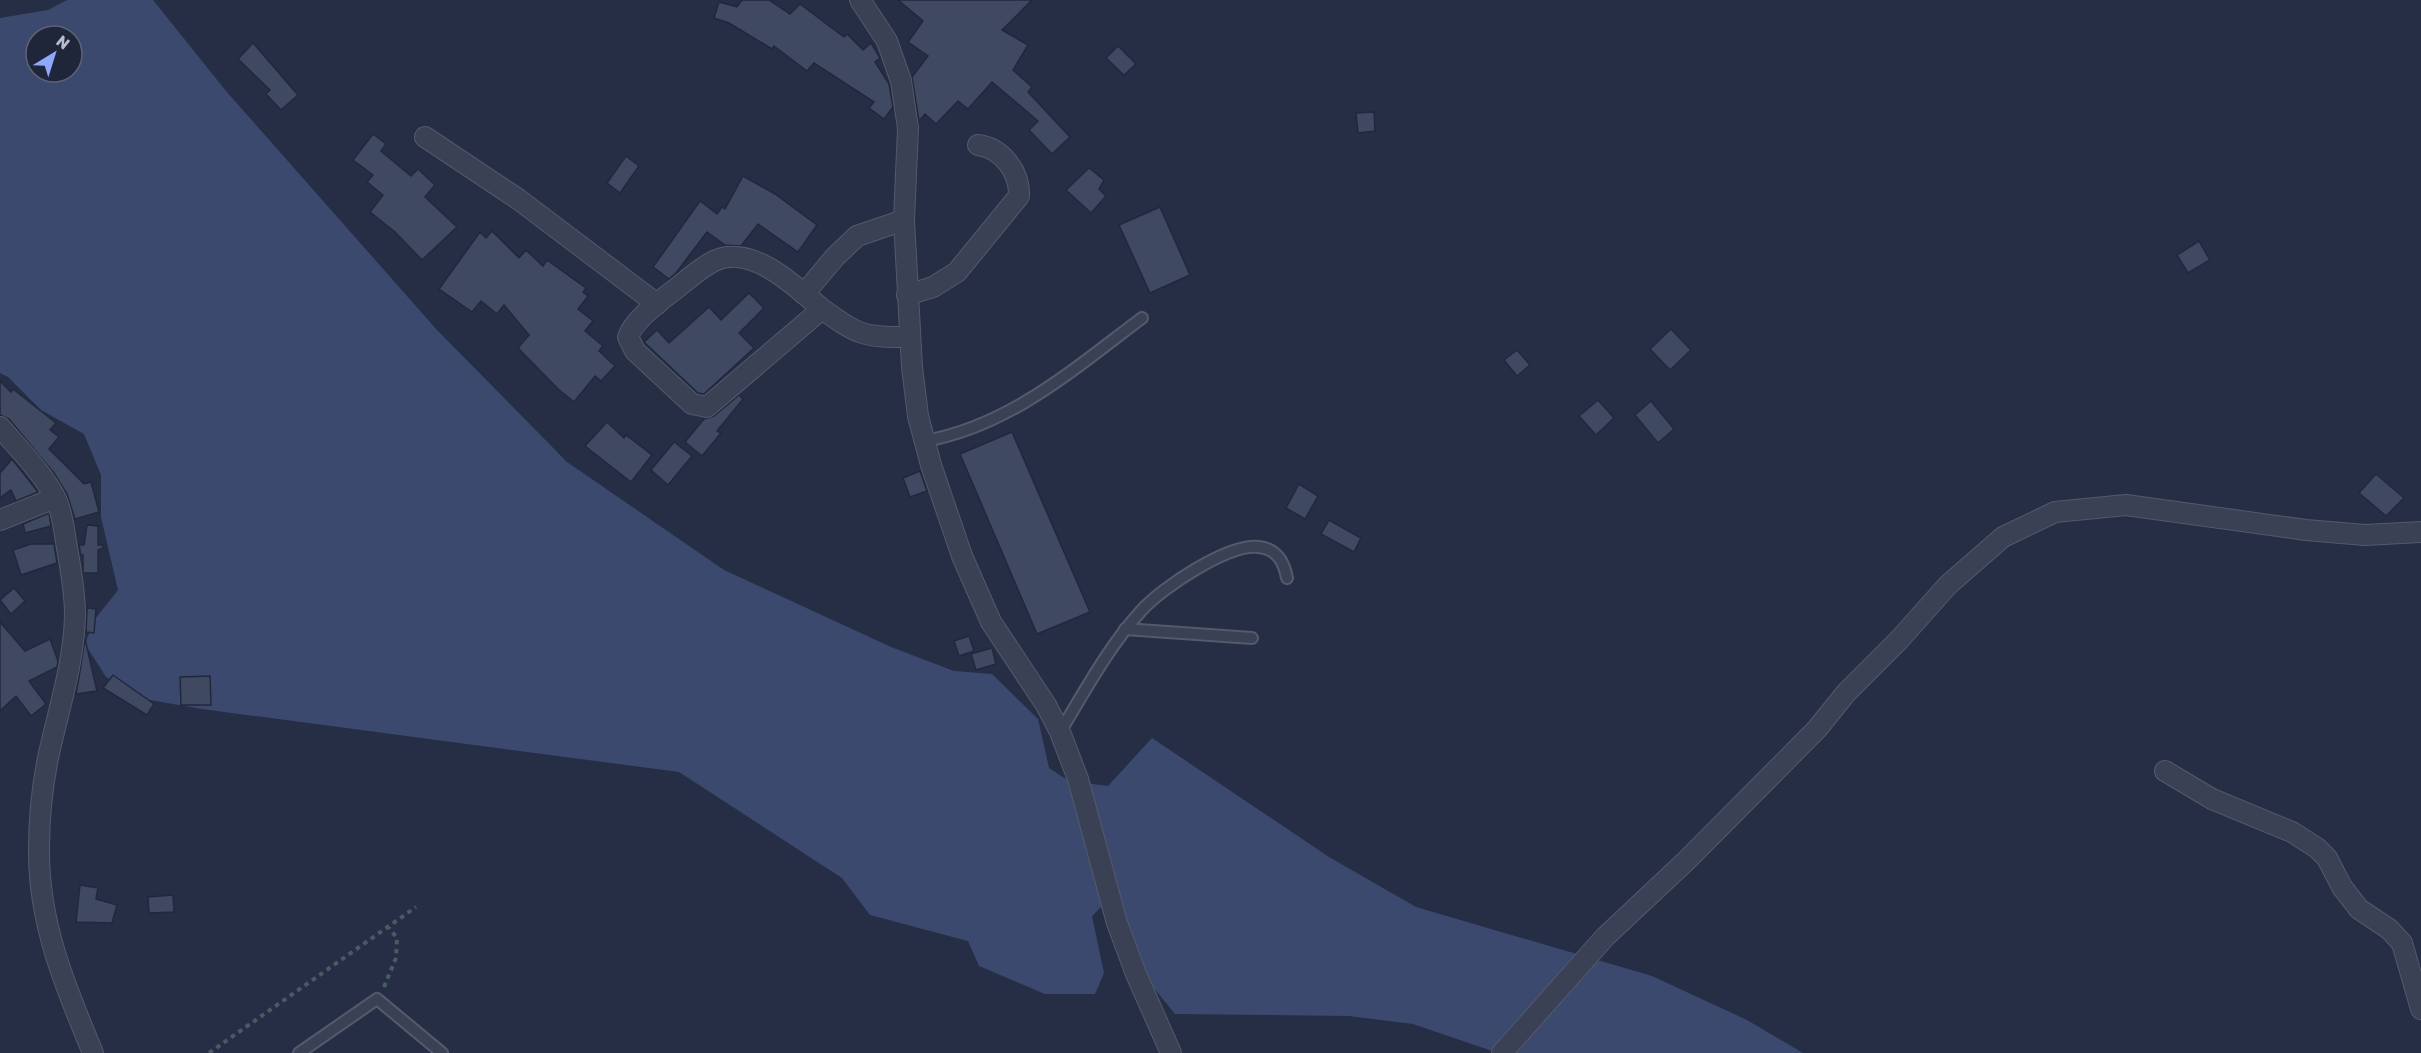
<svg xmlns="http://www.w3.org/2000/svg" width="2421" height="1053" font-family="Rubik,sans-serif">
<rect width="100%" height="100%" fill="#262e45"/>
<path fill="#3c496e" fill-rule="evenodd" d="M67 0H153L226 91 437 330 567 462 724 570 891 647 954 671 992 674 1038 719 1049 768 1069 781 1108 786 1152 738 1329 857 1416 907 1652 976 1747 1020 1803 1053H1498L1413 1024 1349 1016 1175 1014 1149 982 1119 907H1101L1092 916 1104 973 1095 994H1045L979 966 968 941 870 915 842 878 679 772 202 709 144 699 106 677 85 644 95 619 118 590 101 517V475L84 434 41 410 8 377 0 373V18L48 10ZM36 36H72V72H36Z"/>
<g fill="#404962" stroke="#22283c" stroke-width="1.5">
<path d="M742 0H769L790 14 800 4 844 37 847 34 863 50 871 43 880 58 875 62 889 84 893 107 884 119 869 108 874 102 814 63 807 71 774 46 772 49 729 23 714 18 719 2 737 7Z"/>
<path d="M898 0H1032L1002 30 1028 45 1013 70 1032 87 1028 92 1070 137 1052 154 1029 130 1038 121 992 82 968 109 958 101 936 124 925 114 919 121 912 77 928 56 908 42 923 21Z"/>
<path d="M253 43 298 95 281 110 266 94 270 90 238 59Z"/>
<path d="M1118 46 1136 64 1124 75 1106 58Z"/>
<path d="M1374 112 1375 131 1358 133 1356 113Z"/>
<path d="M373 134 386 144 381 151 411 176 418 169 435 185 425 197 457 227 422 260 395 232 370 212 383 195 367 182 373 175 353 160Z"/>
<path d="M626 156 639 166 620 193 607 183Z"/>
<path d="M1089 168 1104 180 1099 189 1106 196 1091 213 1066 190Z"/>
<path d="M743 176 775 194 817 225 798 252 758 224 741 246 725 245 707 232 676 273 669 279 653 267 700 201 717 214 722 207 725 209Z"/>
<path d="M1160 207 1190 275 1150 293 1119 225Z"/>
<path d="M492 231 519 258 526 250 543 266 547 260 586 288 583 292 588 296 578 309 593 321 585 331 603 346 599 351 615 366 601 381 595 376 574 402 558 389 518 348 529 335 504 305 497 314 481 301 472 312 439 289 480 232 486 238Z"/>
<path d="M2199 241 2210 260 2188 273 2177 255Z"/>
<path d="M749 293 764 308 739 333 754 348 704 394 698 393 644 342 657 330 669 343 709 307 721 320Z"/>
<path d="M1671 329 1691 350 1670 370 1650 349Z"/>
<path d="M1517 350 1530 365 1517 376 1504 360Z"/>
<path d="M0 381 11 392 13 389 56 423 50 430 59 437 49 449 84 484 91 482 99 512 75 519 67 494 54 473 9 419 0 415Z"/>
<path d="M739 395 743 399 717 431 721 433 702 456 685 442 704 419 714 416Z"/>
<path d="M1598 400 1614 418 1596 435 1579 416Z"/>
<path d="M1651 401 1674 429 1658 443 1635 415Z"/>
<path d="M607 422 624 438 626 435 652 455 631 482 585 446Z"/>
<path d="M1012 432 1090 612 1037 634 960 454Z"/>
<path d="M674 442 692 456 668 485 651 470Z"/>
<path d="M12 459 38 492 16 501 11 490 0 498V473Z"/>
<path d="M920 471 927 491 910 497 903 478Z"/>
<path d="M2376 474 2404 498 2386 516 2359 493Z"/>
<path d="M1299 484 1318 496 1305 519 1286 508Z"/>
<path d="M49 513 51 526 25 533 23 524Z"/>
<path d="M1329 520 1361 538 1354 552 1321 534Z"/>
<path d="M87 525 98 526V545H103V548L98 550V573H83V555H81L79 545H84Z"/>
<path d="M31 544H54L57 563 21 575 13 550Z"/>
<path d="M14 588 25 601 11 614 0 600Z"/>
<path d="M87 608 96 609 94 633 86 632Z"/>
<path d="M0 622 25 651 50 639 58 661 57 667 29 681 46 704 31 716 16 696 0 711Z"/>
<path d="M969 636 974 651 959 656 954 641Z"/>
<path d="M85 639 97 691 76 694 80 671Z"/>
<path d="M992 648 996 664 976 670 971 654Z"/>
<path d="M113 675 154 704 147 715 103 688Z"/>
<path d="M210 676 211 705H181L180 677Z"/>
<path d="M80 885 98 888 96 899 117 905 112 923 76 922Z"/>
<path d="M173 895 174 912 149 913 148 897Z"/>
</g>
<g fill="none" stroke-linecap="round" stroke-linejoin="round">
<defs>
<g id="service">
<path d="M925 441C1010 426 1075 368 1142 318"/>
<path d="M1125 629 1252 638"/>
<path d="M1060 732C1085 691 1109 646 1141 611 1161 588 1229 543 1259 547 1277 549 1284 562 1287 578"/>
<path d="M299 1053 377 999 442 1053"/>
</g>
<g id="minor">
<path d="M860 0 887 41 901 81 908 128 904 220 912 367 918 416 931 465 962 556 991 622 1046 705 1060 732 1078 779 1117 923 1136 974 1171 1053"/>
<path d="M425 137 518 199 657 304"/>
<path d="M804 294 835 257 857 236 904 220"/>
<path d="M907 295 933 287 957 272 1019 196C1020 172 1002 148 978 145"/>
<path d="M822 309C795 286 751 243 714 261 698 269 683 284 669 294 656 304 633 321 628 337L635 351 692 404 707 407 822 309C860 336 863 337 910 337"/>
<path d="M0 427C19 449 43 473 56 499 63 514 64 531 67 548 71 570 75 593 75 615 74 664 58 711 48 758 42 788 39 818 39 848 38 922 65 986 93 1053"/>
<path d="M0 520 55 498"/>
<path d="M2165 771 2212 799 2292 832 2317 848 2327 858 2342 887 2359 909 2389 929 2402 943 2421 1009"/>
<path d="M1502 1053 1605 937 1687 860 1817 729 1846 693 1899 640 1948 585 2003 537 2055 512 2126 505 2306 530 2365 535 2421 532"/>
</g>
</defs>
<use href="#service" stroke="#54596c" stroke-width="14"/>
<use href="#minor" stroke="#54596c" stroke-width="22"/>
<g stroke="#475b62" stroke-width="4" stroke-dasharray="4.5 4.5" stroke-linecap="butt">
<path d="M384 987 396 958 397 938 389 928"/>
<path d="M209 1053 416 907"/>
</g>
<use href="#service" stroke="#3b4154" stroke-width="10"/>
<use href="#minor" stroke="#3b4154" stroke-width="20"/>
</g>
<g transform="translate(54 54) rotate(38)"><circle r="28" fill="#20263a" stroke="#5d6275" stroke-width="1.5"/>
<path d="M0-4.5L10 22L0 15L-10 22Z" fill="#8fa7fc"/>
<text y="-9" font-size="16" font-weight="bold" text-anchor="middle" fill="#b9bdce">N</text>
</g>
</svg>
